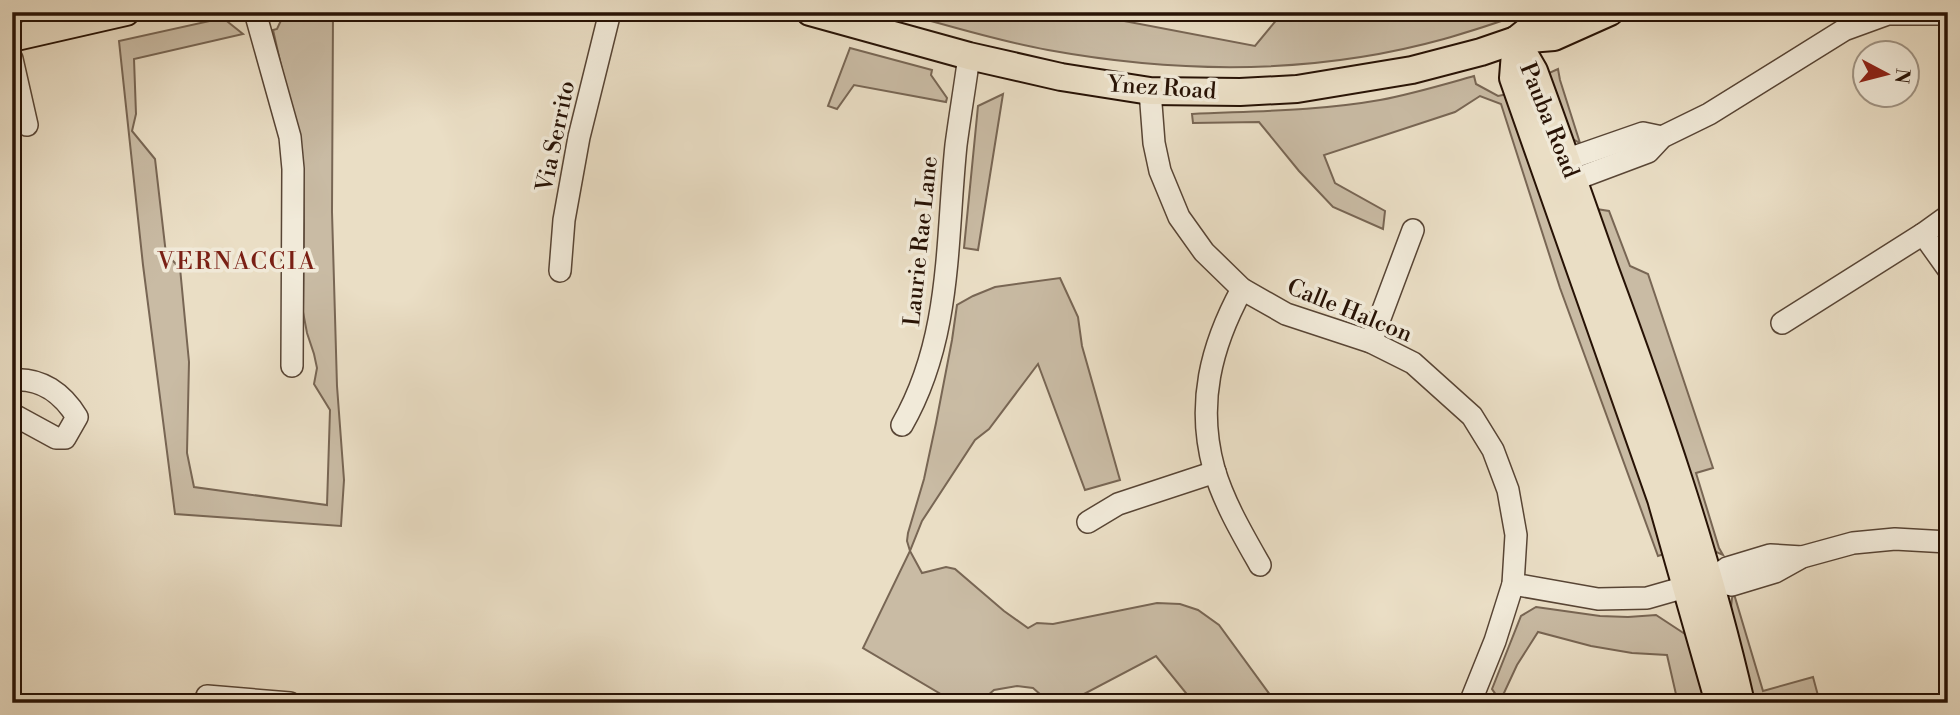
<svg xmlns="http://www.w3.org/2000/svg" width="1960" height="715" font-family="'Libre Bodoni',serif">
<rect width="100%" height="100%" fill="#eadec5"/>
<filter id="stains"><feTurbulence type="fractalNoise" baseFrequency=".00286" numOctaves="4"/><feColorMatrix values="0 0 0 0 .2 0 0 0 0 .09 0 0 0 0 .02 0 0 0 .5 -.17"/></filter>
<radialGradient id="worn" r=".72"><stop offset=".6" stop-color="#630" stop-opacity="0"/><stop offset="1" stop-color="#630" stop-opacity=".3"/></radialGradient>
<g fill="#c9bba4" stroke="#786654" stroke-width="2">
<path d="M285 12H333L332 212 337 386 344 480 341 526 175 514 143 265 119 41 223 18 243 34 134 59 136 114 132 131 155 159 166 254 180 268 189 362 187 453 194 487 327 505 330 410 314 384 317 368 314 354 307 333 303 312 304 224 303 163 273 30 277 29Z"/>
<path d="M898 12H1077L1255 46 1283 12H1525C1499 23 1471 31 1444 39 1314 75 1180 74 1048 50 997 41 947 25 898 12Z"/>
<path d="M850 48 932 70 931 75 947 98 946 102 854 85 837 109 828 106Z"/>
<path d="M1558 69 1560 80 1580 143 1572 139 1554 92 1549 73Z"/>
<path d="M1474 76 1476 84 1498 96 1508 94 1667 553 1658 556 1560 288 1501 104 1480 96 1455 112 1324 155 1335 183 1385 211 1383 229 1333 207 1299 171 1259 122 1193 123 1192 114C1255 111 1318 111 1380 100 1412 94 1442 85 1474 76Z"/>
<path d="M1003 94 978 250 964 248 978 106Z"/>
<path d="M1590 208 1609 211 1630 266 1648 274 1713 468 1696 473 1719 548 1723 555 1716 552 1710 545Z"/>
<path d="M1060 278 1078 317 1082 346 1120 480 1085 490 1038 364 989 429 975 440 922 521 910 551 922 573 946 567 955 569 1004 611 1028 628 1037 623 1053 624 1157 603 1180 604 1198 610 1219 625 1276 703H1194L1156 656 1067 703H1050L1033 688 1017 686 994 690 979 703H956L863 648 910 551 907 541 908 533 924 479 936 423 952 340 957 305 973 296 995 287Z"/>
<path d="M1734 594 1763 691 1813 677 1820 703H1753L1731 608 1732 598Z"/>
<path d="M1536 607 1600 616 1628 617 1656 615 1685 634 1690 633 1708 703H1678L1667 655 1632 653 1591 646 1538 632 1517 665 1504 693 1499 699 1492 689 1521 616Z"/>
</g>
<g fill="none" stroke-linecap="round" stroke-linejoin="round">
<defs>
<g id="minor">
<path d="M255 12 290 137 293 169 292 366"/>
<path d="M12 59 27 125"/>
<path d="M1150 91 1154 143 1160 171 1179 217 1204 252 1242 289 1286 314 1371 342 1413 363 1472 416 1493 450 1508 490 1516 535 1513 584 1495 641 1470 703"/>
<path d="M1551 165 1643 133 1662 137"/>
<path d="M1560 185 1648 152 1662 137 1709 114 1844 30 1888 14H1948"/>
<path d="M1923 234 1948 269"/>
<path d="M560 271 564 220 579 137 610 12"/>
<path d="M1242 289C1211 346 1196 404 1214 469 1224 503 1243 535 1260 565"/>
<path d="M1782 323 1923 234 1948 216"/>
<path d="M1371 342 1413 230"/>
<path d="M12 380C41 377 63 394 77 417L65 438H56L12 414"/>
<path d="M902 425C952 338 946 242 956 145 960 115 965 86 969 56"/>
<path d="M1088 522 1118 504 1215 472"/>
<path d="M1710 580 1732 585 1775 572 1802 557 1853 543 1895 539 1948 542"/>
<path d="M1513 584 1598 599 1647 598 1710 580 1727 568 1770 555 1802 557"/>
<path d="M207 696 290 703"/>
</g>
<g id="major">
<path d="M810 12 969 56 1061 77 1150 91 1240 92 1297 89 1412 70 1481 52 1516 40 1554 37 1610 12"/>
<path d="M12 38 126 12"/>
<path d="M1516 40 1534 71C1558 136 1581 202 1604 267 1657 410 1707 554 1741 703"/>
<path d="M1516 40 1513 78 1661 499 1719 703"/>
<path d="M1516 40 1546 16 1556 12"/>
</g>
</defs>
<use href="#minor" stroke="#584535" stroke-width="24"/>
<use href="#major" stroke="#271205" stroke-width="30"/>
<path stroke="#271205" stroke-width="2.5" stroke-dasharray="2 3.5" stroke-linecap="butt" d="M1631 18 1641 12"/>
<use href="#minor" stroke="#f1ead9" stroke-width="21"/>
<use href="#major" stroke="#eadec5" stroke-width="26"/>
</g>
<g text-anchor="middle" stroke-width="7" stroke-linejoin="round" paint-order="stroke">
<g font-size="23" fill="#271205" stroke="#f1ead9">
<text transform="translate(1162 87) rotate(4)" y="8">Ynez Road</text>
<text transform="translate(1550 120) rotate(68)" y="8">Pauba Road</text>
<text transform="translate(555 136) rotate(-78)" y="8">Via Serrito</text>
<text transform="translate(920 241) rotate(-84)" y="8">Laurie Rae Lane</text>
<text transform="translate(1350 310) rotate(22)" y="8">Calle Halcon</text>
</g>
<g font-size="24" letter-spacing="2" fill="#7a1f14" stroke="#f1ead9">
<text x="237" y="269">VERNACCIA</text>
</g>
</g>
<rect width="1960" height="715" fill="none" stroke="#eadec5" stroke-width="42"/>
<rect x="14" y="14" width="1932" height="687" fill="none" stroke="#271205" stroke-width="3.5"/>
<rect x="21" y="21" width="1918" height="673" fill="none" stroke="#271205" stroke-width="2"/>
<g transform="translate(1886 74) rotate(97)"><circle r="33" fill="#f1ead9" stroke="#a09484" stroke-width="2"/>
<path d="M0-5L12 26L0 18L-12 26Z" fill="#8f2418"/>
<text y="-10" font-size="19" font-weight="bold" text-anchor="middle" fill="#271205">N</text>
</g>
<rect width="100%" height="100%" filter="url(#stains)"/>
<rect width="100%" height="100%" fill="url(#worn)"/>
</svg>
